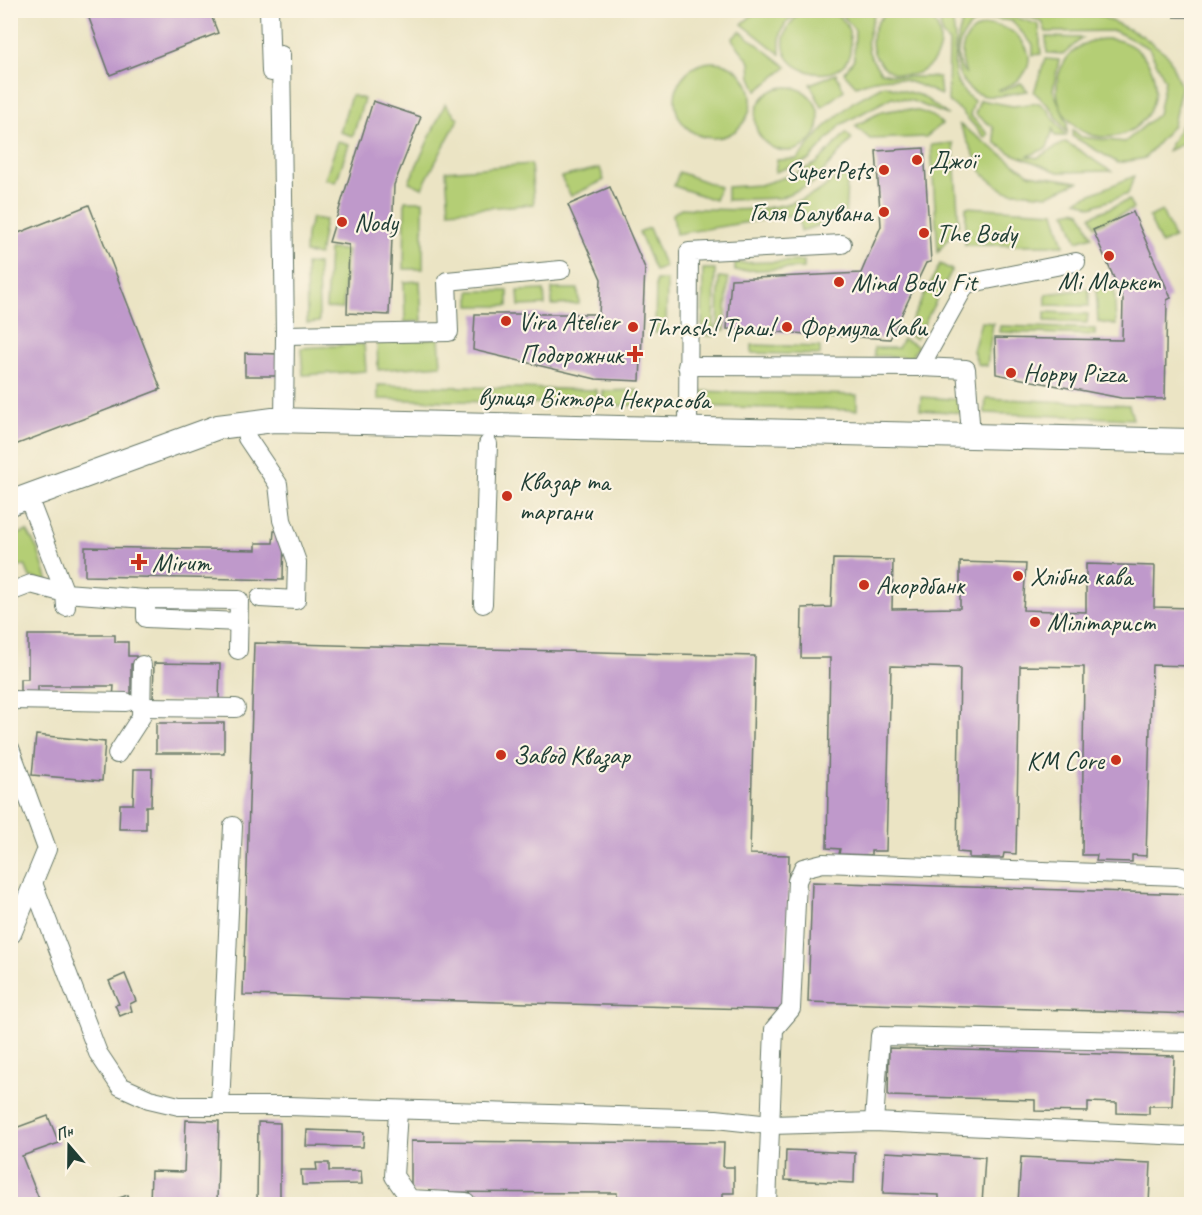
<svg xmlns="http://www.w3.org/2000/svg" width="1202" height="1215" font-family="Caveat,sans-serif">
<rect width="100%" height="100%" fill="#fcf5e5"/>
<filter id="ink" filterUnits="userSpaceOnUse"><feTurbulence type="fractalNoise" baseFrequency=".0167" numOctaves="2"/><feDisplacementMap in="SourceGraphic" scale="12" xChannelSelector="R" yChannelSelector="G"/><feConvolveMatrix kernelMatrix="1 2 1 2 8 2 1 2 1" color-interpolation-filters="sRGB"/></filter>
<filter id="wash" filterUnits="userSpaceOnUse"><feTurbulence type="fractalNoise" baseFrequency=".008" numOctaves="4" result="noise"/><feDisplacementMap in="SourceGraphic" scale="24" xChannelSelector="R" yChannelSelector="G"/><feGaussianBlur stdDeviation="1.35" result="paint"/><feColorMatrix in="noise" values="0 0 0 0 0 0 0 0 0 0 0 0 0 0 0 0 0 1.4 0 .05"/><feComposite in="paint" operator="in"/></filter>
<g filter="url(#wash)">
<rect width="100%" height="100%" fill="#ebe4c4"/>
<g fill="#b4ce74" stroke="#6a8654" stroke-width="1.5">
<circle cx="906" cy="41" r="34"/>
<path d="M771 10H828C840 15 849 24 850 38 859 102 743 70 799 14 781 20 779 36 780 54L742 24 756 12Z"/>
<path d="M839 11H875C867 39 861 48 881 72L903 77H939L941 95C907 80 892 71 856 86L844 73 854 59 855 30Z"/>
<path d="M986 11H997L1039 25 1041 54 1033 55V45L1012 21C1003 20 986 17 978 21 960 30 950 59 966 74 961 60 959 48 969 35 1003 0 1068 69 997 90L1002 91 1021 83 1028 91C1016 92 998 98 986 96 951 89 953 50 962 23Z"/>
<path d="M1005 11H1090L1141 35 1168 55 1181 87 1173 125 1145 158 1118 163 1072 136 1073 130 1081 137 1125 142 1158 114 1165 80 1149 48 1115 31 1046 32 1042 21Z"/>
<path d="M952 21C962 53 940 76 974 101L970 115 988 134 985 138 961 111 948 101 949 42 942 35 940 23Z"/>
<path d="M740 31 787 67 757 91 751 77 750 62 732 39Z"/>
<path d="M1046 37 1082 38 1064 54 1047 53Z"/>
<circle cx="1106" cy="88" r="49"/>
<path d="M1045 59 1059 60 1053 90 1067 123V133L1050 107 1034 92Z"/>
<circle cx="713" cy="100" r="38"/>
<path d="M836 74 844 90 822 107 810 84Z"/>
<path d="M1189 83 1191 87V140L1167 151 1189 111Z"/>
<path d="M884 85 922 96 948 115 912 101 892 97 842 124 809 160 775 172 777 160 797 159 823 129 853 102Z"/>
<circle cx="787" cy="119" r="32"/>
<path d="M351 95 364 99 353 136 340 132Z"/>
<path d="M980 100 1013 106 1039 103 1047 109 1066 136H1055L1053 129 1047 148 1028 156 1037 158 1065 142C1082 150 1094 162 1111 171L1058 172 1011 153 996 143 993 127 975 114Z"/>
<path d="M445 104 458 119 422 188 409 182Z"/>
<path d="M901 109C917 110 930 112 942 124L926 137 870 139 855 126 881 112Z"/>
<path d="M959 124 1029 174 1078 182 1048 195 1005 191 984 175Z"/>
<path d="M846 133 852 139 813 183 780 198 727 200V187L760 185 795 174 817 163Z"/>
<path d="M338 141 349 144 336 182 325 179Z"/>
<path d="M953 143 959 224 938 252 931 145Z"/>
<path d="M531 164 534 204 449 211 446 171Z"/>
<path d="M848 166 845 217 801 231 798 214 676 234 673 214 681 208C726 210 778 215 819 191 829 184 839 174 848 166Z"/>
<path d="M600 168 604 180 571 196 561 177Z"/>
<path d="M679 172 720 187 715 200 674 186Z"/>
<path d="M1134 176 1128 194 1091 207 1077 200Z"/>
<path d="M1129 200 1133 209 1095 226 1091 216Z"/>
<path d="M405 201H423V269H404Z"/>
<path d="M966 207 1054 212 1064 245H965Z"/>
<path d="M1074 210 1081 212 1092 236 1077 241 1066 212Z"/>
<path d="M1162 211 1174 238 1161 244 1149 217Z"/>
<path d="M312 218 325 220 319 255 305 253 306 235Z"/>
<path d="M649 228 665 267 655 271 639 232Z"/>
<path d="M329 249 346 250 343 309 326 308Z"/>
<path d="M804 261V268L735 271V263Z"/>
<path d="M306 264H318L319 322 307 323Z"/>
<path d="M940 264 952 270 916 339 905 333Z"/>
<path d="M703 269H715L714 336 702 335Z"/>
<path d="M719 277 728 278 725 330H718Z"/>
<path d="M656 280H667L666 333H655Z"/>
<path d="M420 281 422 321 405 322 404 282Z"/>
<path d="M1114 286 1116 325 1098 322 1096 288Z"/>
<path d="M552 289H578L579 304 552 305Z"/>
<path d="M1089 289V306L1046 305V294Z"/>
<path d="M544 290 545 305 519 306 518 291Z"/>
<rect x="470" y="291" width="38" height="15"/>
<path d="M1045 312 1088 314 1087 323 1045 321Z"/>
<path d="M981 322 993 323 987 366 978 364 973 351Z"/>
<path d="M1000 326 1095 329V335L999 332Z"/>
<path d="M439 338 441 365 378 370 377 343Z"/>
<path d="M903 339 918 346 911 357 874 356V348H898Z"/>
<path d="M364 344 366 371 303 375 301 348Z"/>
<path d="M752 345 820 347V355L752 353Z"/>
<path d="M378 385 597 390V405L378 399Z"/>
<path d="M638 390V405L603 406V391Z"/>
<path d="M693 391 857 395V410L692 406Z"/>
<path d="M921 397 964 400V413L920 410Z"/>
<path d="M986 398 1129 405 1133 419 985 413Z"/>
<path d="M27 531 38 550 48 582 30 577 25 565 11 570V537Z"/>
</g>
<g id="blocks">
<g fill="#bf99cb">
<path d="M86 10H209L218 33 110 75Z"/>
<rect x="1174" y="10" width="18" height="7"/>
<path d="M373 101 421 117 394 185 389 315 347 313 349 245 329 242Z"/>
<path d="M924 148 931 262 926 263 890 339 727 329 731 279 861 273 881 226 876 151Z"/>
<path d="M610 187 645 268 640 381 596 379 473 350 475 314H599L601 279 568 205Z"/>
<path d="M89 205 161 389 10 447V221L16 234Z"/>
<path d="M1133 212 1171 298 1167 300 1165 399 1121 398 996 374 995 338 1122 340 1123 299 1093 230Z"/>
<path d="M245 353 279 354V376H245Z"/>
<path d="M274 531H284L283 580 85 576V547L256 550V543H273Z"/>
<path d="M833 559 893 560 892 609 960 608V562L1026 564 1023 610 1086 612V564L1155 566 1154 607 1192 608V666L1152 665 1146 856 1132 855V862L1096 861 1097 855H1082L1084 667 1020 666 1016 854 1004 853 1003 858H969V853L957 852 960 668 891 666 886 851H871V855L839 854 840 849 827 848 830 658H801L802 608 831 607Z"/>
<path d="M28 635H115V642H128V656H136V664H131V697L113 698 114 686H38V695H20V679H28Z"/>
<path d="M254 643 755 656 750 854 789 855 785 1010 243 995Z"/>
<path d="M154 663 220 664 219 702 153 700Z"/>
<rect x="156" y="723" width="68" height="30"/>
<path d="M36 735 105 742 102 781 32 775Z"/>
<path d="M134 769H152L151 806H146V829H119L120 804H133Z"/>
<path d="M812 882 1192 894V1014L808 1002Z"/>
<path d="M125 974 136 1001 130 1004 132 1011 120 1016 115 1005 119 1004 109 981Z"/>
<path d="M889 1048 1174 1056 1172 1106H1149V1114L1117 1113V1103L1088 1102V1112L1035 1111V1100L888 1096Z"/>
<path d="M48 1116 59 1143 22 1156 41 1204H10V1130Z"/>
<path d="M186 1120 219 1121 217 1204H150L151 1171 184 1172Z"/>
<path d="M258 1122 280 1123V1204H257Z"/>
<path d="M307 1130 364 1132 363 1147 306 1146Z"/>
<path d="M411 1141 724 1143 723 1167H734V1193H723V1204L617 1203V1193L411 1192Z"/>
<path d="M786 1150 855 1153 854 1183 785 1180Z"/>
<path d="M885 1152 985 1157 982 1204H939V1195L883 1193Z"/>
<path d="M1021 1157 1151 1163 1149 1204 1018 1203Z"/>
<path d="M316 1163H329V1171H361L362 1184 302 1185 301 1170H317Z"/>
<path d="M128 1195 132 1204H102Z"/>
</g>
</g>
</g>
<g filter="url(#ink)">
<use href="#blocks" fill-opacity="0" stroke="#676" stroke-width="1.5"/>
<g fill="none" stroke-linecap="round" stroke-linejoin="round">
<defs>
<g id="minor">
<path d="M269 10 271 72"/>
<path d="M281 55 285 335 284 420"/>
<path d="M285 335 449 332 447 281 561 270"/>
<path d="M687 366 920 367 966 284 1076 262"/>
<path d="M920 367 966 369 971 435"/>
<path d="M245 422 247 438 278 484 282 520 297 562 296 600 260 598"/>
<path d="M688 429 689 252 842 244"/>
<path d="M28 497 65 593 146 599 239 600 238 650"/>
<path d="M10 592 31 584 65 593 66 607"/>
<path d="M146 599V618L239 622"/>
<path d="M483 604 488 444"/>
<path d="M10 700 126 702"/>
<path d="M141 707 236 708"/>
<path d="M10 748 47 849 12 934"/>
<path d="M117 754 141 717 142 665"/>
<path d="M33 883 98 1053 120 1086 149 1099 179 1106H288L716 1119 771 1125 874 1122 1184 1136 1192 1134"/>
<path d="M220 1106 233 826"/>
<path d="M398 1111 394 1176 410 1199 466 1202"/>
<path d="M874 1122 880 1036 1192 1042"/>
<path d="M767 1204 774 1029 791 1009 797 881 803 868 823 863 1178 876 1192 880"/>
</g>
<path id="major" d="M10 503 218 427 273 420 1192 441"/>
</defs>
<use href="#minor" stroke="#676" stroke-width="20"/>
<use href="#major" stroke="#676" stroke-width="26"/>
<use href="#minor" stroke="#fff" stroke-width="18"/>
<use href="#major" stroke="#fff" stroke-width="24"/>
</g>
</g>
<g fill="#c8321e" stroke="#fcf5e5" stroke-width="2">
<circle cx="917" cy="160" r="6"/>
<circle cx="884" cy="170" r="6"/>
<circle cx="884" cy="212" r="6"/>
<circle cx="342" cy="222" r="6"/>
<circle cx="924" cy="233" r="6"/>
<circle cx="1109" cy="256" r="6"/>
<circle cx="839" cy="282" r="6"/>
<circle cx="506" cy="321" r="6"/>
<circle cx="633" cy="327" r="6"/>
<circle cx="787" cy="327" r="6"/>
<path d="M632 345h6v6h6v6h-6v6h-6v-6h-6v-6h6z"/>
<circle cx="1011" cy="373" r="6"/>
<circle cx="507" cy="496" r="6"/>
<path d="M136 553h6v6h6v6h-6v6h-6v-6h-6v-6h6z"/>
<circle cx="1018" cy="576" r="6"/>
<circle cx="864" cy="585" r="6"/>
<circle cx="1035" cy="622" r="6"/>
<circle cx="501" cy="755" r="6"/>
<circle cx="1116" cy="760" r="6"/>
</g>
<g text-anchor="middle" stroke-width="4.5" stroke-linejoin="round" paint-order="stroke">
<g font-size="26" fill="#1f3d34" stroke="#fcf5e5" text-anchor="start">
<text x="929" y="169">Джої</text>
<text x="872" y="179" text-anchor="end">SuperPets</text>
<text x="872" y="221" text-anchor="end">Галя Балувана</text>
<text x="354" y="231">Nody</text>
<text x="936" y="242">The Body</text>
<text x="1109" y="290" text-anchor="middle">Мі Маркет</text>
<text x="851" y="291">Mind Body Fit</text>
<text x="518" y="330">Vira Atelier</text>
<text x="645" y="336">Thrash! Траш!</text>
<text x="799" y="336">Формула Кави</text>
<text x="623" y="363" text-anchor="end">Подорожник</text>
<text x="1023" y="382">Hoppy Pizza</text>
<text x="519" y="490">Квазар та<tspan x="519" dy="30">таргани</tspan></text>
<text x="152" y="571">Mirum</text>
<text x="1030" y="585">Хлібна кава</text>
<text x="876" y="594">Акордбанк</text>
<text x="1047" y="631">Мілітарист</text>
<text x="513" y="764">Завод Квазар</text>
<text x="1104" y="769" text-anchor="end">KM Core</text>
</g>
<g font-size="26" fill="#1f3d34" stroke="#fcf5e5">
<text transform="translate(594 398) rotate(1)" y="9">вулиця Віктора Некрасова</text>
</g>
</g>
<rect width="1202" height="1215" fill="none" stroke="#fcf5e5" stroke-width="36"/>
<g transform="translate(69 1146) rotate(340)" stroke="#fcf5e5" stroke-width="4.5" paint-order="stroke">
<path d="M0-4.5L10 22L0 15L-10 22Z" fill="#1f3d34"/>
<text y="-9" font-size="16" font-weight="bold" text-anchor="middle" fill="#1f3d34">Пн</text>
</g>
</svg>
